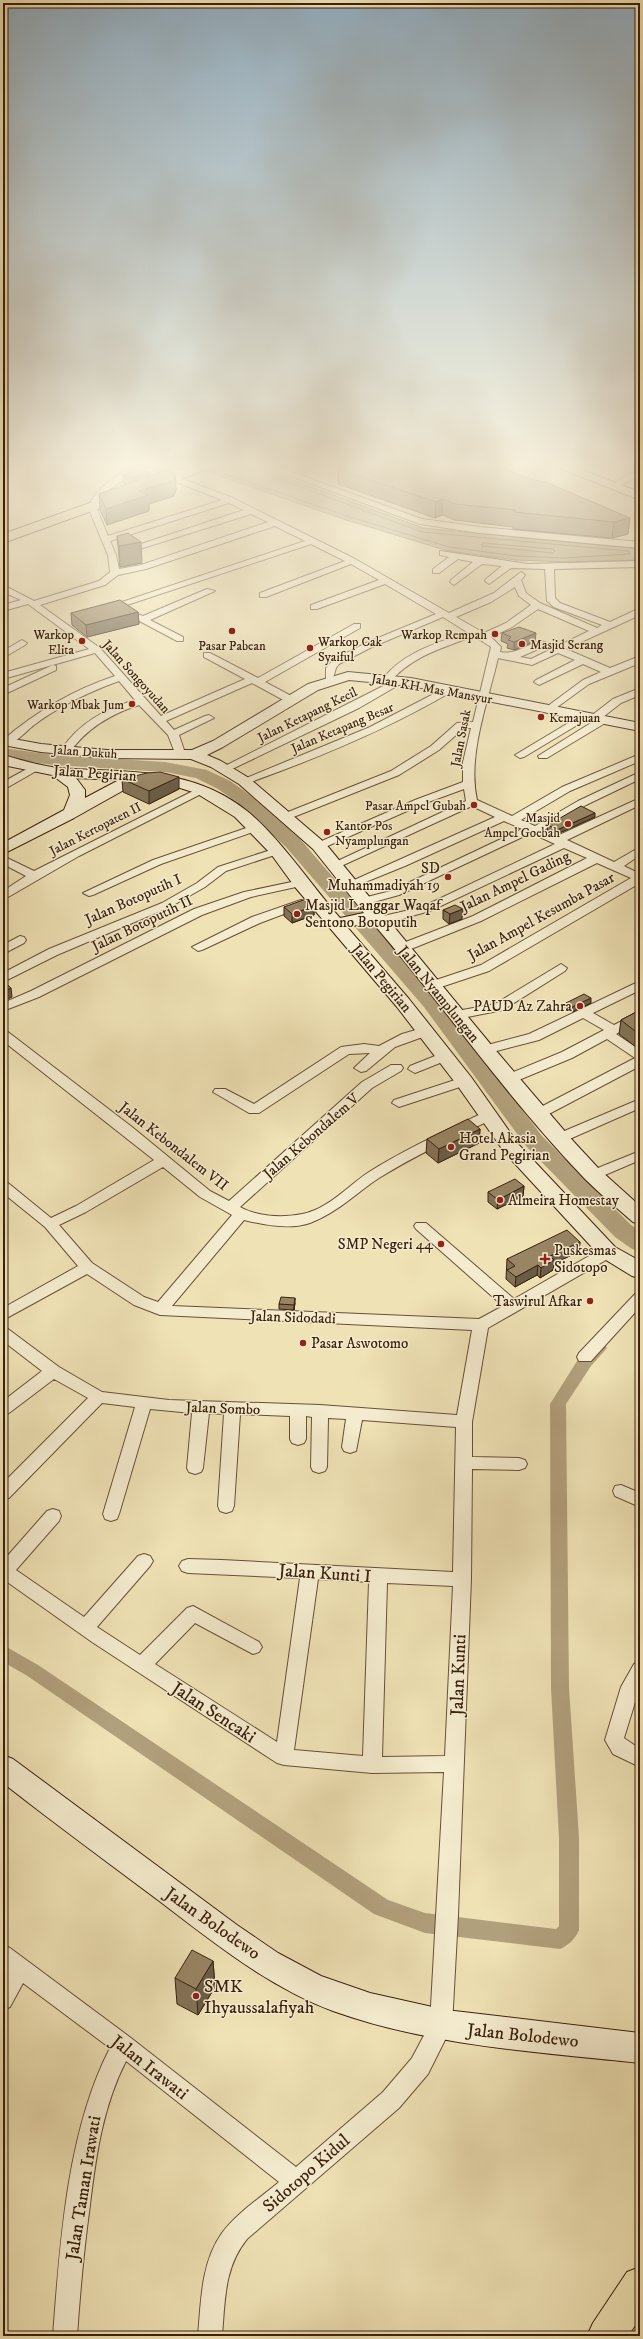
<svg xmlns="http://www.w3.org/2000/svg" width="643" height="2339" font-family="'IM FELL DW Pica',serif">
<rect width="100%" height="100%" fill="#efe2b5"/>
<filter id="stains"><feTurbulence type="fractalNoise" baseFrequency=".005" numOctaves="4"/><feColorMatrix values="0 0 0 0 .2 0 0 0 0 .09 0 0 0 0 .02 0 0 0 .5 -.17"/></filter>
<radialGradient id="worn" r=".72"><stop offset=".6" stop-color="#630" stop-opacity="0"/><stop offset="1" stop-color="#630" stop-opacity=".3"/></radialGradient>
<path fill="#d0c198" stroke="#857052" d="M269 461H341L301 474Z"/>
<path fill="#b1a07c" stroke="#816d50" d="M177 461H241L423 528 640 549V560L564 562 516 560 448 551 343 519Z"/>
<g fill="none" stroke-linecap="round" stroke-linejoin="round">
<g stroke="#766044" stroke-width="1">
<path d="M211 469 344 515 449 547 516 556 564 558 630 554 628 551 422 532 244 466 241 461"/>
<path d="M483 543 553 549 555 551 553 553 482 546Z"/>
</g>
<path fill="#b1a07c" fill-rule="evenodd" d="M599 1342 604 1344 607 1348 591 1366 566 1404 569 1688 579 1838V1930C575 1939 569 1945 560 1949L425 1933 374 1914 26 1675 3 1662V1645L38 1665 388 1900 425 1913 556 1929 559 1926V1838L551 1688 550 1404 579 1358 594 1344Z"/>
<path fill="#b1a07c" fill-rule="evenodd" d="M3 748 54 755 165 762 207 770 230 781 250 795 300 839 438 999 542 1136 631 1225 640 1231V1251L632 1249 615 1237 526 1146 424 1007 286 847 238 803 218 789 196 778 165 772 54 765 3 758Z"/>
<defs>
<g id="street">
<path d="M250 461H261L422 519 480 527 640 542V548L480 533 420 524Z"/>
<path d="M143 462 150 464C133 482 109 479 96 507L108 536 222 500 169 479V475H172L233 498 355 559 449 613 494 593 521 572 525 575 521 580 526 593 540 603 597 628 602 625 554 607 547 601 545 569 511 568 489 584 485 581 486 579 502 566 482 564 454 585 450 582 451 580 473 562 458 559 439 573H433V569L449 557 440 555V551L528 564 640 561V567L554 569 555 598 560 603 610 622 640 608V615L566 649 610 668 640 656V663L589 684 549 713 545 712V708L583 680 601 672 583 664 539 685 534 682 536 680 575 660 558 653 532 665 498 658C488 702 467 755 477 800L512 816 562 787 640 754V761L570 791 521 820 535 826 578 801 640 772V779L586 805 544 830 557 836 640 798V805L567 840 614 862 640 847V855L624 866 640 874V883L489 971 438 988H430L428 985 430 982 481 965 631 878 597 863 481 921 406 951H398L396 948 398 945 473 916 587 858 564 848 430 911 379 925 375 924 373 921 375 918 422 907 555 844 531 833 399 895 363 905 359 903 357 901 359 899 391 891 522 829 504 821 405 866 353 887 349 888 343 885 495 817 472 806 339 867H331L329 865 466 801 464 789 423 804 323 848H315L313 846 315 844 415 800 463 782V762L471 728H464L439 750 399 775 291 818H283V814L391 771 431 746 457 723 473 722 491 647 474 636C445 647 412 656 391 681H385L383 679C403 652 438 643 467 632L443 617 372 647 339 664 336 668 332 682H326V668L333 660 366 643 436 614 385 584 317 609H311V605L379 580 351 564 266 597H260V593L345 561 311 544 121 607 113 605 305 541 275 526 146 569 118 575 105 585 40 605 100 648 161 716 245 679 204 657V653H210L258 678 354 624H360V628L265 682 295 698V702H287L252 683 166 721 174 730 205 716 209 715 214 718 179 735 185 753 180 756 175 753 168 735 139 705C111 714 87 728 70 752H62L61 750C79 723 105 709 135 700L119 681C89 692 59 706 34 725 26 731 13 747 3 744V740C37 711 73 690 115 676L95 653 3 679V673L89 649 28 604 3 611V605L21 600 3 592V585L34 601 99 581 110 572 108 555 88 507C99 483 121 474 143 462ZM229 503 244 510 120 551 127 553 251 514 268 522 141 565 119 569 116 555 110 541ZM515 587 519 596 531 605 506 623 484 633 456 617 491 602ZM538 609 589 631 531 659 520 657 545 646V642C532 639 518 656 500 652L501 647 491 637 512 627Z"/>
<path d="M637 470H640V475L616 488 609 486Z"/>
<path d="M207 589 215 591 150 620 183 637V641H177L132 617 137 614 143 616Z"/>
<path d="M22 640 27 643 25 645 3 658V651Z"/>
<path d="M53 665 56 666V670L3 695V688Z"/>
<path d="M399 678 404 681 402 683 359 708 228 771 224 772 219 769Z"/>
<path d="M447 687 452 690 451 692C386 730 318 758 248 783L244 784 239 781 370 727Z"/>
<path d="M640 688V695L621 703 603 717 607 718V722L547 758H539L538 756 594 721 590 718 591 716 613 699Z"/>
<path d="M585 713 589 714V718L524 757 520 758 515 755Z"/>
<path d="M34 765 39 768 38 770 3 790V782Z"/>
<path d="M201 787 206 790 205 792 79 856 3 900V891L26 876 3 864V856L34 871Z"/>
<path d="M255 825 259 826V830L161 864 93 895 89 896 83 893 153 860Z"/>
<path d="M277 848 281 849 283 851 281 853 226 871 205 887 170 907 57 955 3 982V973L49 949 162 903 197 883 218 867Z"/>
<path d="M301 880 307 883 305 885 251 897 202 915 39 997 3 1011V1003L31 991 194 909 244 892Z"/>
<path d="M301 900 305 902 307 904 305 906 260 923 202 950 198 951 192 947 252 917Z"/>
<path d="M20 936 24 937 26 940 24 943 3 954V945Z"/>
<path d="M561 964 567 968 565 971 503 1010 457 1019 451 1015 457 1011 495 1004Z"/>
<path d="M640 981V990L593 1013 614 1025 640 1012V1021L616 1034 640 1050V1066L545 1116 540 1117 533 1113 535 1110 635 1058 607 1039 572 1058 514 1082H504L502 1079 504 1076 562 1052 604 1030 583 1018 539 1040 485 1054 479 1050 480 1047 529 1034Z"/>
<path d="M426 1027 432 1031 431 1034 395 1047 366 1071 361 1072 354 1068 370 1053 349 1054 259 1113H249L213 1092 215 1089H225L254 1104 341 1047 364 1044 379 1046 402 1034Z"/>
<path d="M3 1031 8 1032 132 1127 210 1191 229 1201 362 1082 391 1065H401L403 1068 401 1071 372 1088 240 1207C258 1217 282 1218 302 1214 327 1210 349 1185 369 1172 406 1149 444 1131 483 1113L488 1112 495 1116 493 1119C454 1137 416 1155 379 1178 356 1193 337 1213 310 1223 290 1230 264 1225 244 1220L172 1306 479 1319 503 1306 416 1229 414 1226 416 1223H426L514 1299 603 1248H613L615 1252 613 1256 488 1328 472 1422V1457L519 1458 525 1460 527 1464 525 1468 519 1470 472 1469 471 1579 458 1915 452 2026 428 2074 399 2108 247 2239C224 2267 225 2301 222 2336H198C201 2302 201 2262 222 2233 237 2213 260 2198 279 2182L126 2061C103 2106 96 2155 90 2205 84 2249 80 2292 77 2336H53C60 2243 67 2131 110 2048L23 1983 10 2007 3 2010V1979L7 1971 3 1967V1945L10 1948 131 2038 296 2167 383 2092 412 2058 430 2024 444 1772 372 1773 284 1765 277 1763 92 1642 3 1579V1561L47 1511 53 1509 59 1511 61 1516 59 1521 16 1570 84 1617 138 1556 144 1554 150 1556 153 1561 150 1566 97 1627 140 1655 187 1608 193 1606 259 1642 262 1647 259 1652 253 1654 195 1623 155 1664 277 1742 300 1578 188 1573 182 1571 179 1566 182 1561 188 1559 222 1560 453 1572 456 1427 362 1420 356 1451 350 1453 344 1451 342 1447 346 1419 328 1418 327 1467 325 1471 319 1473 313 1471 311 1467 312 1417 306 1416V1439L304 1443 298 1445 292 1443 290 1439V1416L240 1414 234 1506 232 1511 226 1513 220 1511 218 1506 224 1414 209 1413 203 1468 201 1472 195 1474 189 1472 187 1468 192 1413 150 1409 119 1514 117 1519 111 1521 105 1519 103 1514 135 1407 102 1403 9 1498 3 1499V1483L88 1398 54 1379 9 1413 3 1415V1401L42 1371 3 1341V1328L8 1329 59 1367 102 1392 169 1400 320 1405 457 1415 472 1330 160 1315 134 1305 87 1274 3 1320V1308L78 1266 45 1227 3 1193V1181L8 1183 51 1218 76 1206 154 1160 3 1041ZM163 1167 200 1197 232 1215 158 1302 144 1297 92 1263 59 1225 86 1212ZM318 1579 369 1582 363 1756 294 1750ZM387 1583 453 1586 445 1756 382 1757Z"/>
<path d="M445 1052 450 1053 452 1056 450 1059 415 1073 408 1069 410 1066Z"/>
<path d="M464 1077 471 1081 469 1084 399 1107 392 1103 394 1100Z"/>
<path d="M640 1099V1108L565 1141 560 1142 553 1138 555 1135Z"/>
<path d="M640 1151V1160L598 1178 593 1180 586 1175 588 1172Z"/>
<path d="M640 1293V1307L591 1361H579L577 1357 579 1353 635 1294Z"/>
<path d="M621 1485 640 1493V1507L615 1496 613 1491 615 1486Z"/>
<path d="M640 1661V1686L624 1738 640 1749V1767L613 1754 605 1740 621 1687 634 1664Z"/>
</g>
<g id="secondary">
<path d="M130 461H149L179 469 181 471 175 474 132 463Z"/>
<path d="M542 461H558L640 492V500Z"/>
<path d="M348 672 411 678 640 723V731L411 686 349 680 318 690 223 747 207 755 221 761 249 778 325 843 492 1046 574 1142 600 1170 640 1206V1224L633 1222C617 1208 600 1194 585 1179 508 1099 444 1006 372 922L347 927 409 999 471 1077 519 1145 615 1247 640 1261V1278L632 1276 601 1257 505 1153 457 1085 397 1007 295 887 271 854 235 817 196 793 161 782 140 781 74 818 3 854V843L64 810 70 795 68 787 52 775 3 765V755C21 760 41 766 59 768 126 773 191 766 247 811 280 838 311 885 340 918L364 913 313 849 239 784 211 767 191 759 107 758 41 752 3 745V737L41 744 107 750H192L213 741 308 684ZM76 778 119 780 85 798V790Z"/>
<path d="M3 1755 13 1759 237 1925 278 1953 321 1976 370 1993 446 2010 640 2033V2063C537 2052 431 2046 333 2011 267 1986 213 1942 158 1900 106 1861 54 1823 3 1783Z"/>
</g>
<path id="primary" d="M207 461H224L222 464 3 543V534Z"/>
<path id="highway" d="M640 2267V2318L628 2336H587L593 2323 627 2272Z"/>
</defs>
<use href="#street" stroke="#675037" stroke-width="2"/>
<use href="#secondary" stroke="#3a200d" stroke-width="2"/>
<use href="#primary" stroke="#3a200d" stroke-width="2"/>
<use href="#highway" stroke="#3a200d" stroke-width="2"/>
<use href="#street" fill="#f5eccf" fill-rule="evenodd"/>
<use href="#secondary" fill="#f5eccf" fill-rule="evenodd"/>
<use href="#primary" fill="#efe2b5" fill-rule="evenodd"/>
<use href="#highway" fill="#efe2b5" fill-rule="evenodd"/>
</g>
<g fill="#837256" stroke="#3a200d">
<path d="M338 469 630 518 628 534 612 538 513 529V527L455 520 442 515 435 518 338 484Z"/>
<path d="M175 474 176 490 174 496 149 504V511L107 525 100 510 99 494 127 484 123 483V475L150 476Z"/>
<path d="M117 536 142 563 120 567 119 557Z"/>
<path d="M138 612 139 624 87 637 72 625 71 613Z"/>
<path d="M502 633 535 641 514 650 507 648 508 644 501 641Z"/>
<path d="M122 779 179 789 149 804 123 792Z"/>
<path d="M595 817 557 834 547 830 548 825Z"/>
<path d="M314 906V915L292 923 284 916V907Z"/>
<path d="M443 910 462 919 449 924 443 919Z"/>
<path d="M566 1003H591L572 1012 565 1008Z"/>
<path d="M640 1010V1050L619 1034 621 1020Z"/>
<path d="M480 1129 479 1143 438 1163 426 1153 427 1139Z"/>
<path d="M524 1186 523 1196 497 1209 488 1202V1192Z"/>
<path d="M580 1242 579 1251 554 1264 553 1270 540 1278 537 1275 515 1287 506 1279 507 1259Z"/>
<path d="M295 1303 294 1310 279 1309V1304Z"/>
<path d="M213 1961 215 1987 198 2015 177 2004 175 1978Z"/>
</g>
<g fill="#6a5d46" stroke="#3a200d">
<path d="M150 472V480L134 486V478Z"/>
<path d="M175 474 176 490 174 496 149 504V511L107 525 106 509 139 491Z"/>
<path d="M442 499V515L435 518 436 502Z"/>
<path d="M630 518 628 534 612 538 614 522Z"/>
<path d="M141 542 142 563 120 567 119 546Z"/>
<path d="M138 612 139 624 87 637 86 625Z"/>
<path d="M536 633 535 641 514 650V642Z"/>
<path d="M179 777V789L149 804V791Z"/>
<path d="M595 813V817L557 834V830Z"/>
<path d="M314 906V915L292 923V914Z"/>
<path d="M463 909 462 919 449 924 450 914Z"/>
<path d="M11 988 12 997 3 1001V992Z"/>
<path d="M591 998V1003L572 1012V1007Z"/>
<path d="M480 1129 479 1143 438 1163 439 1149Z"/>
<path d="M524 1186 523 1196 497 1209 498 1200Z"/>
<path d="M580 1242 579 1251 554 1264 553 1270 540 1278 541 1268 550 1256Z"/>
<path d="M538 1265 537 1275 515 1287 516 1277Z"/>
<path d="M295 1298V1303L294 1310V1305Z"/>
<path d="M213 1961 215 1987 198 2015 196 1989Z"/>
</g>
<g fill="#988564" stroke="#3a200d">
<path d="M358 461H484L534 480 546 482 630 518 614 522 514 512 515 510 455 504 442 499 436 502 338 469Z"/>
<path d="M136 469 150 472 134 478 123 475Z"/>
<path d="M165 470H172L175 474 173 481 139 491 148 495 106 509 99 494Z"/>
<path d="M128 533 141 542 119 546 117 536Z"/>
<path d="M120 600 138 612 86 625 71 613Z"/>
<path d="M519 627 536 633 514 642 508 640 511 637 502 633Z"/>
<path d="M160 772 179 777 149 791 122 779 147 773Z"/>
<path d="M581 806 595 813 557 830 548 825Z"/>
<path d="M306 899 314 906 292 914 284 907Z"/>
<path d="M455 905 463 909 450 914 443 910Z"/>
<path d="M3 981 11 988 3 992Z"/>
<path d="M584 994 591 998 572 1007 566 1003Z"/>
<path d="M640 1010V1035L621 1020Z"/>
<path d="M468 1119 480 1129 439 1149 427 1139Z"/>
<path d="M515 1179 524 1186 498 1200 488 1192Z"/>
<path d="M567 1230 580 1242 550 1256 554 1260 541 1268 538 1265 516 1277 507 1270 515 1266 507 1259Z"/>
<path d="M281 1297 295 1298 294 1305 279 1304Z"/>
<path d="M192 1950 213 1961 196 1989 175 1978Z"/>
</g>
<linearGradient id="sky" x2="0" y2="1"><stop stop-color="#92acbd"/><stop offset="0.59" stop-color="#f8f2de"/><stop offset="1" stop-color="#f8f2de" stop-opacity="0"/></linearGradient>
<rect width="643" height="788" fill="url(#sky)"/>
<g fill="#8f2418" stroke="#f5eccf" stroke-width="1.5">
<circle cx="232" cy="631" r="4"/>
<circle cx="495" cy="634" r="4"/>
<circle cx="82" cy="641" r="4"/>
<circle cx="522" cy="644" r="4"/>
<circle cx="310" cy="648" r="4"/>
<circle cx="132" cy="704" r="4"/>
<circle cx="541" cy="717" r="4"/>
<circle cx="474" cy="805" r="4"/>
<circle cx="568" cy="824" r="4"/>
<circle cx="327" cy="832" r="4"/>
<circle cx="448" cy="877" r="4"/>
<circle cx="297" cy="914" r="4"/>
<circle cx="580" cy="1006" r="4"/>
<circle cx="451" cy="1147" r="4"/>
<circle cx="500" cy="1200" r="4"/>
<circle cx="441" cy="1244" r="4"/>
<path d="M543 1253h4v4h4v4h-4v4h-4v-4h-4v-4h4z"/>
<circle cx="590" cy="1301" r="4"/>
<circle cx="303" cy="1343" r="4"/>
<circle cx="196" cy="1996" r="4"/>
</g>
<g text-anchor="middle" stroke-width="3" stroke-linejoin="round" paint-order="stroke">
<g font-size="13" fill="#3a200d" stroke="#f5eccf" text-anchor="end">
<text x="74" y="639">Warkop<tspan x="74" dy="15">Elita</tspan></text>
<text x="487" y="639">Warkop Rempah</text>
<text x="318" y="646" text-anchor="start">Warkop Cak<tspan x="318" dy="15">Syaiful</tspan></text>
<text x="530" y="649" text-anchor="start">Masjid Serang</text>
<text x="232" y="650" text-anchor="middle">Pasar Pabean</text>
<text x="124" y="709">Warkop Mbak Jum</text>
<text x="549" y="722" text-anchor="start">Kemajuan</text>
<text x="466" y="810">Pasar Ampel Gubah</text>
<text x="560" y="822">Masjid<tspan x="560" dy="15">Ampel Goebah</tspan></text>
<text x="335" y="830" text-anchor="start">Kantor Pos<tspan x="335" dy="15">Nyamplungan</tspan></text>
</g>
<g font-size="13" fill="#3a200d" stroke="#f5eccf">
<text transform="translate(137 676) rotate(48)" y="5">Jalan Songoyudan</text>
<text transform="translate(432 688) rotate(10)" y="5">Jalan KH Mas Mansyur</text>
<text transform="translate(307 714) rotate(-26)" y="5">Jalan Ketapang Kecil</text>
<text transform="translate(342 727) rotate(-23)" y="5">Jalan Ketapang Besar</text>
<text transform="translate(460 738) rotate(-79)" y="5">Jalan Sasak</text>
<text transform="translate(85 751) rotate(4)" y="5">Jalan Dukuh</text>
<text transform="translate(95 828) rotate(-27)" y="5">Jalan Kertopaten II</text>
</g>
<g font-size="15" fill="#3a200d" stroke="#f5eccf">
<text transform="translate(95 773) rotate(4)" y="5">Jalan Pegirian</text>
<text transform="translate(515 881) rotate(-26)" y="5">Jalan Ampel Gading</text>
<text transform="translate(133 899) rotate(-24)" y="5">Jalan Botoputih I</text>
<text transform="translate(541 916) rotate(-29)" y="5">Jalan Ampel Kesumba Pasar</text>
<text transform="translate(142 923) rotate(-26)" y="5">Jalan Botoputih II</text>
<text transform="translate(382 978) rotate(50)" y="5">Jalan Pegirian</text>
<text transform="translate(439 994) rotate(51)" y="5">Jalan Nyamplungan</text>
<text transform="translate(311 1136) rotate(-41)" y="5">Jalan Kebondalem V</text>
<text transform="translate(174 1146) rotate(38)" y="5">Jalan Kebondalem VII</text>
<text transform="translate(293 1317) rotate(2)" y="5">Jalan Sidodadi</text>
<text transform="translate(223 1408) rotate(2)" y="5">Jalan Sombo</text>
</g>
<g font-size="15" fill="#3a200d" stroke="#f5eccf" text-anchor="start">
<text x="440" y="873" text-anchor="end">SD<tspan x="440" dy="17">Muhammadiyah 19</tspan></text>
<text x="305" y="910">Masjid Langgar Waqaf<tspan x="305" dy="17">Sentono Botoputih</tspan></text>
<text x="572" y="1011" text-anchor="end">PAUD Az Zahra</text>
<text x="459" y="1143">Hotel Akasia<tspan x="459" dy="17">Grand Pegirian</tspan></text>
<text x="508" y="1205">Almeira Homestay</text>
<text x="433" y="1249" text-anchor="end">SMP Negeri 44</text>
<text x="554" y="1255">Puskesmas<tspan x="554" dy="17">Sidotopo</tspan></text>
<text x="582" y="1306" text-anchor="end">Taswirul Afkar</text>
<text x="311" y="1348">Pasar Aswotomo</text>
</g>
<g font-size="18" fill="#3a200d" stroke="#f5eccf">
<text transform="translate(325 1573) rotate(4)" y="6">Jalan Kunti I</text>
<text transform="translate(458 1675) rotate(-88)" y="6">Jalan Kunti</text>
<text transform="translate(214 1712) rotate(33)" y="6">Jalan Sencaki</text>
<text transform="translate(213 1923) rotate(35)" y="6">Jalan Bolodewo</text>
<text transform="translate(523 2035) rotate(6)" y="6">Jalan Bolodewo</text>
<text transform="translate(150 2067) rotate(38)" y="6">Jalan Irawati</text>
<text transform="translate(306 2173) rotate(-41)" y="6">Sidotopo Kidul</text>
<text transform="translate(83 2188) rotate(-81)" y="6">Jalan Taman Irawati</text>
</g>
<g font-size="18" fill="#3a200d" stroke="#f5eccf" text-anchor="start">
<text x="204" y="1992">SMK<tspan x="204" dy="21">Ihyaussalafiyah</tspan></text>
</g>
</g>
<rect width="643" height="2339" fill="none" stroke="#efe2b5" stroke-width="16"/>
<rect x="4" y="4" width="635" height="2331" fill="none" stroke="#3a200d" stroke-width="2"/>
<rect x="8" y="8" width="627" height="2323" fill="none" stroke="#3a200d"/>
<rect width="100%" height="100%" filter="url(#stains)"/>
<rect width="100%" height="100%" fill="url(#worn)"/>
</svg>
